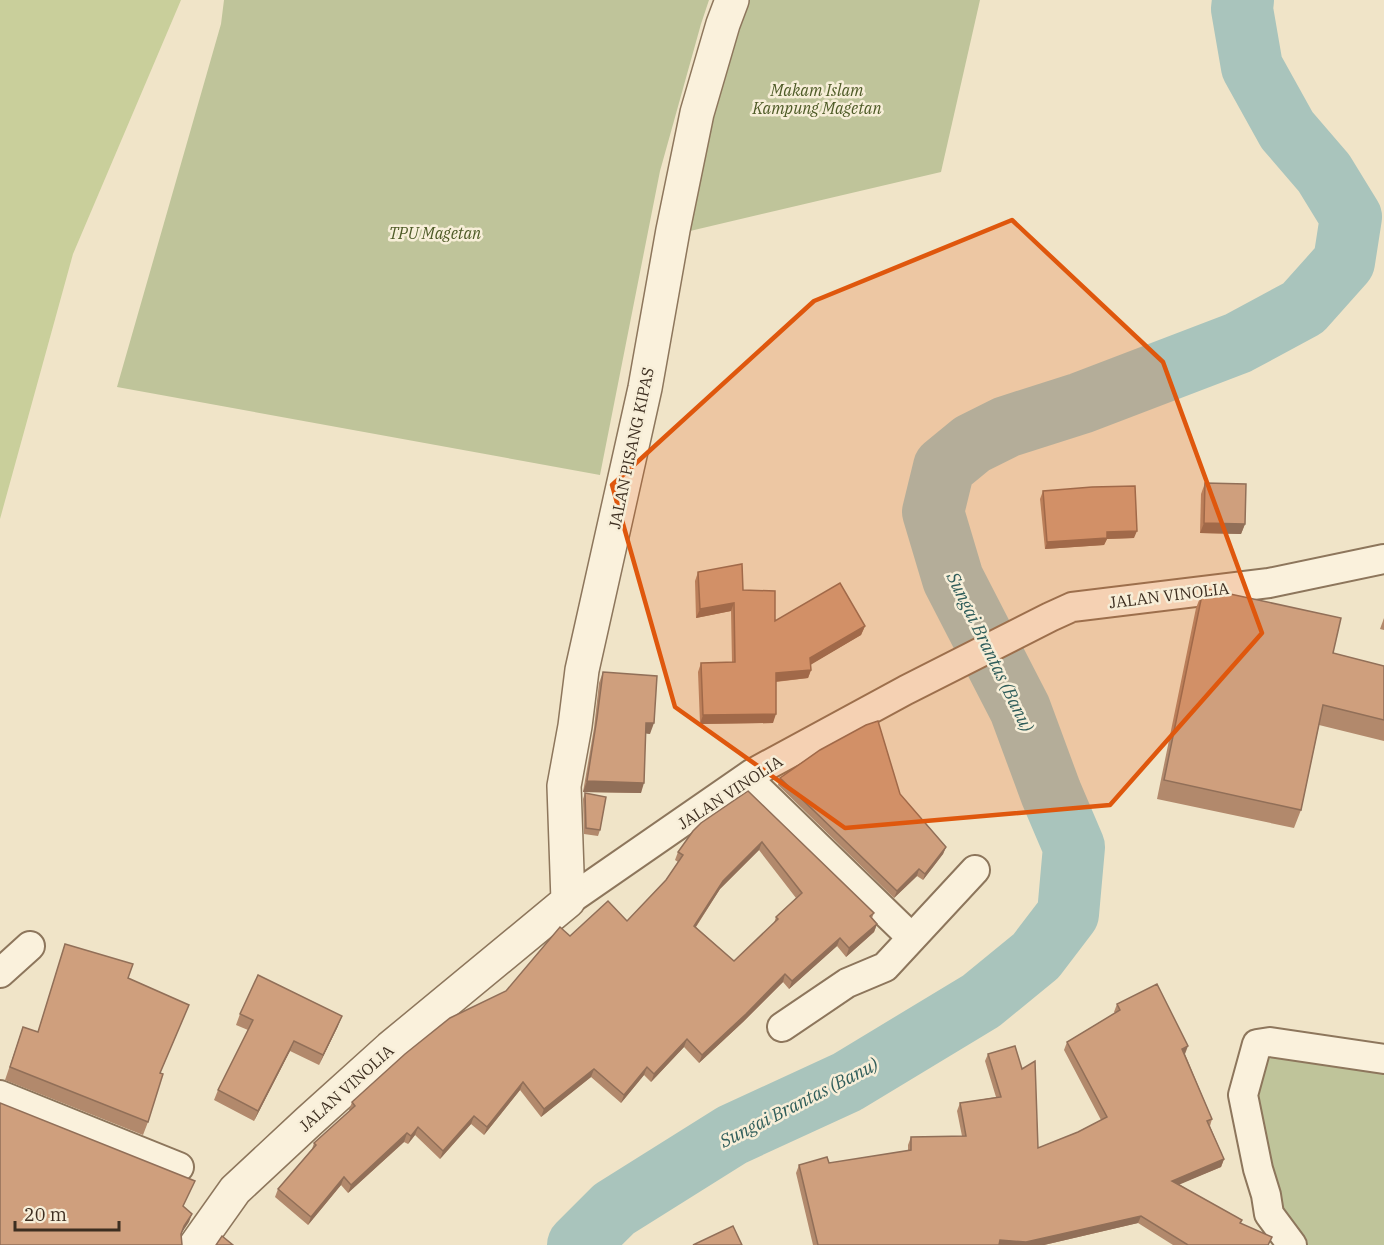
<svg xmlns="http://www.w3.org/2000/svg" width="1384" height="1245" font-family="'IBM Plex Serif',serif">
<rect width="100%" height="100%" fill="#f0e4c8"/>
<path fill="#c9cf9b" d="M0 0H181L73 254 0 519Z"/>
<g fill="#bfc49a">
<path d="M224 0H709L701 24 660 171 600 475 117 387 221 24Z"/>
<path d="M748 0H980L941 172 690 231 708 122 723 63Z"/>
<path d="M1266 1049 1384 1068V1245H1304L1277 1216 1250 1097Z"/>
</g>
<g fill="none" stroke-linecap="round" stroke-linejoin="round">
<path stroke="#a9c4bc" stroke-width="62" d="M578 1245 614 1209 732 1135 847 1082 981 1001 1036 956 1068 914 1074 847 1051 793 1020 709 953 579 933 512 944 467 972 444 1006 427 1081 403 1238 343 1303 308 1344 262 1351 217 1324 173 1287 130 1252 67 1242 9 1243 0"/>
<defs>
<g id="minor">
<path d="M747 778 911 937"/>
<path d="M568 901 753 773 906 690 1050 617 1072 607 1269 583 1384 559"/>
<path d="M0 973 30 946"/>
<path d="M782 1027 847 983 885 967 975 870"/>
<path d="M0 1095 179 1167"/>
<path d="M1292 1245 1269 1214 1266 1195 1258 1169 1243 1095 1257 1044 1270 1042 1384 1059"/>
</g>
<path id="tertiary" d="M196 1245 235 1190 308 1122 390 1048 568 901 564 786 575 726 582 670 645 388 673 230 697 113 723 24 732 0"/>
</defs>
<use href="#minor" stroke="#8d765c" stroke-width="32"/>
<use href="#tertiary" stroke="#8d765c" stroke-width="36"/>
<use href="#minor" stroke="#faf1dc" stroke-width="28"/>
<use href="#tertiary" stroke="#faf1dc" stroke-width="33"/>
</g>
<g fill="#b2896c" fill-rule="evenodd">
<path d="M1205 483 1245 524 1241 534 1200 533 1201 494Z"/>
<path d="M1043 491 1134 538 1107 539 1104 545 1045 549 1040 499Z"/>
<path d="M698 572 743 590 775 621 865 626 861 635 811 664V670L808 678 776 682 773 723 700 724 698 672 701 663H732L731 611 696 618 695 581Z"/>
<path d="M1203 590 1333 653 1384 666V741L1319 725 1301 810 1294 828 1157 799 1196 608Z"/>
<path d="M1384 618V630L1380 629Z"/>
<path d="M603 672 650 734 646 733 641 793 583 792 594 728 599 683Z"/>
<path d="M780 778 900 794 946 847 943 854 923 880 917 876 894 898 778 785Z"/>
<path d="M748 791 874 913 872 918 877 924 874 932 846 957 837 946 789 989 783 982 743 1022 699 1063 684 1047 651 1082 644 1075 621 1103 591 1077 541 1117 520 1090 484 1135 471 1124 440 1159 415 1135 408 1144 404 1142 348 1193 341 1185 308 1225 275 1197 278 1189 312 1149 314 1143 350 1111 349 1110 352 1102 506 991 570 936 627 921 666 880 678 862 675 860 678 852ZM759 850 796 898 776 917 774 923 734 961 696 927 720 889Z"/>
<path d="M585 793 600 830 598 836 584 834 583 799Z"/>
<path d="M65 944 128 978 189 1005 160 1073 148 1122 143 1135 5 1080 23 1027 38 1032Z"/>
<path d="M1117 1004 1185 1054 1212 1119 1210 1126 1224 1159 1221 1167 1179 1184 1241 1223 1269 1245H1173L1138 1223 1044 1245H813L796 1173 799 1165 829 1163 908 1151V1145L911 1137 962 1136 957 1111 960 1103 996 1097 985 1061 988 1054 1038 1148 1078 1132 1101 1120 1064 1050 1067 1042 1115 1013 1114 1012Z"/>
<path d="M240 1014 338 1026 319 1065 290 1051 254 1121 214 1100 218 1090 248 1030 236 1025Z"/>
</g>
<g fill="#916f58">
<path d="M1204 523 1245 524 1241 534 1200 533Z"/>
<path d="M1137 531 1134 538 1107 539 1104 545 1045 549 1047 542 1107 532Z"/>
<path d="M734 603 731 611 696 618 700 609Z"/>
<path d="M865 626 861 635 807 667 810 658Z"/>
<path d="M811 670 808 678 772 682 776 673Z"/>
<path d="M776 714 773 723 700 724 703 715Z"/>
<path d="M646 723H654L650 734 642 733Z"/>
<path d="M587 781 644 783 641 793 583 792Z"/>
<path d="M762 842 759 850 720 889 691 934 694 926 723 881Z"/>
<path d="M946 847 943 854 923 880 925 874Z"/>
<path d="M919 869 917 876 894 898 897 891Z"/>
<path d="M877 924 874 932 846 957 849 948Z"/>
<path d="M840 938 837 946 789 989 792 981Z"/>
<path d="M785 974 783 982 743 1022 699 1063 702 1055Z"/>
<path d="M342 1016 338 1026 319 1065 323 1055Z"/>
<path d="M687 1039 684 1047 651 1082 654 1074Z"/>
<path d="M294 1041 290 1051 254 1121 258 1111Z"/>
<path d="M1188 1046 1185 1054 1180 1057 1182 1049Z"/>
<path d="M647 1067 644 1075 621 1103 624 1095Z"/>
<path d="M594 1069 591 1077 541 1117 544 1109Z"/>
<path d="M523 1082 520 1090 484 1135 487 1127Z"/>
<path d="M474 1116 471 1124 440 1159 443 1151Z"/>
<path d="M418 1127 415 1135 408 1144 411 1136Z"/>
<path d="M407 1133 404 1142 348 1193 351 1185Z"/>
<path d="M1224 1159 1221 1167 1169 1189 1172 1181Z"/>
<path d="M344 1177 341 1185 308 1225 311 1217Z"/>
<path d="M192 1214 189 1222 181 1234 184 1226Z"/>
<path d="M1141 1216 1138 1223 1044 1245H998L1000 1240Z"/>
</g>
<g fill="#cf9f7d" stroke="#916f58" stroke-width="1.5" fill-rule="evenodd">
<path d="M1205 483 1246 484 1245 524 1204 523Z"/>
<path d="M1135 486 1137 531 1107 532V538L1047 542 1043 491 1092 487Z"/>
<path d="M742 564 743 590 775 591V621L840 583 865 626 810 658 811 670 776 673V714L703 715 701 663 735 662 734 603 700 609 698 572Z"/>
<path d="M1207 589 1341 618 1333 653 1384 666V720L1323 705 1301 810 1164 780 1203 590Z"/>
<path d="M603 672 657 676 654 723H646L644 783 587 781 597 718Z"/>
<path d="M878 721 900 794 946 847 925 874 919 869 897 891 780 778 820 750 866 725Z"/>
<path d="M748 791 874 913 870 916 877 924 849 948 840 938 792 981 785 974 746 1014 702 1055 687 1039 654 1074 647 1067 624 1095 594 1069 544 1109 523 1082 487 1127 474 1116 443 1151 418 1127 411 1136 407 1133 351 1185 344 1177 311 1217 278 1189 316 1145 314 1143 355 1106 352 1102 405 1054 450 1018 506 991 560 927 570 936 608 901 627 921 666 880 683 855 678 852 693 831 701 823ZM762 842 802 893 776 917 778 919 734 961 694 926 723 881Z"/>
<path d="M585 793 606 797 600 830 586 828Z"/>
<path d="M65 944 133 964 128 978 189 1005 160 1073 163 1074 148 1122 10 1067 23 1027 38 1032Z"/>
<path d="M258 975 342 1016 323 1055 294 1041 258 1111 218 1090 253 1020 240 1014Z"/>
<path d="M1157 984 1188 1046 1182 1049 1212 1119 1207 1121 1224 1159 1172 1181 1242 1220 1240 1223 1272 1237 1268 1245H1188L1141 1216 1026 1242 1000 1240 999 1245H818L799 1165 827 1157 829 1163 911 1150V1137L966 1136 960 1103 1001 1097 988 1054 1015 1046 1022 1069 1035 1061 1038 1148 1078 1132 1107 1117 1067 1042 1120 1010 1117 1004Z"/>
<path d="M0 1103 195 1181 183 1206 192 1214 184 1226 181 1234 182 1245H0Z"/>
<path d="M733 1226 742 1245H693Z"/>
<path d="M222 1236 233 1245H216Z"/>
</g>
<path fill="#df570d" fill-opacity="0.2" stroke="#df570d" stroke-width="4.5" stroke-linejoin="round" d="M1012 220 1163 362 1262 633 1110 805 845 828 675 707 612 485 814 301Z"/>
<g text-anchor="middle" stroke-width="5" stroke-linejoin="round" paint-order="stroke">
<g font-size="16" font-style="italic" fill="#4d5a26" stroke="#f7eed8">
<text x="817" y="96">Makam Islam<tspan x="817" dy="18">Kampung Magetan</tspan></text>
<text x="435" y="239">TPU Magetan</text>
</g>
<g font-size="16" fill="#3d2e20" stroke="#f7eed8">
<text transform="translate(631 448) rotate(-78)" y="6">JALAN PISANG KIPAS</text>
<text transform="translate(1169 595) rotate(-7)" y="6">JALAN VINOLIA</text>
<text transform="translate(730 792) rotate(-33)" y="6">JALAN VINOLIA</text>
<text transform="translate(346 1088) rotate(-42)" y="6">JALAN VINOLIA</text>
</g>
<g font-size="18" font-style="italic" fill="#2f5d5a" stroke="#f7eed8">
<text transform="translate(990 652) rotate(64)" y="6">Sungai Brantas (Banu)</text>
<text transform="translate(799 1103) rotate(-27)" y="6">Sungai Brantas (Banu)</text>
</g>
</g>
<path d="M15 1221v9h104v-9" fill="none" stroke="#3d2e20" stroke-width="3"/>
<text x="24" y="1221" font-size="18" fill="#3d2e20" stroke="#f7eed8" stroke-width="4.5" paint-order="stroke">20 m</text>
</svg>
